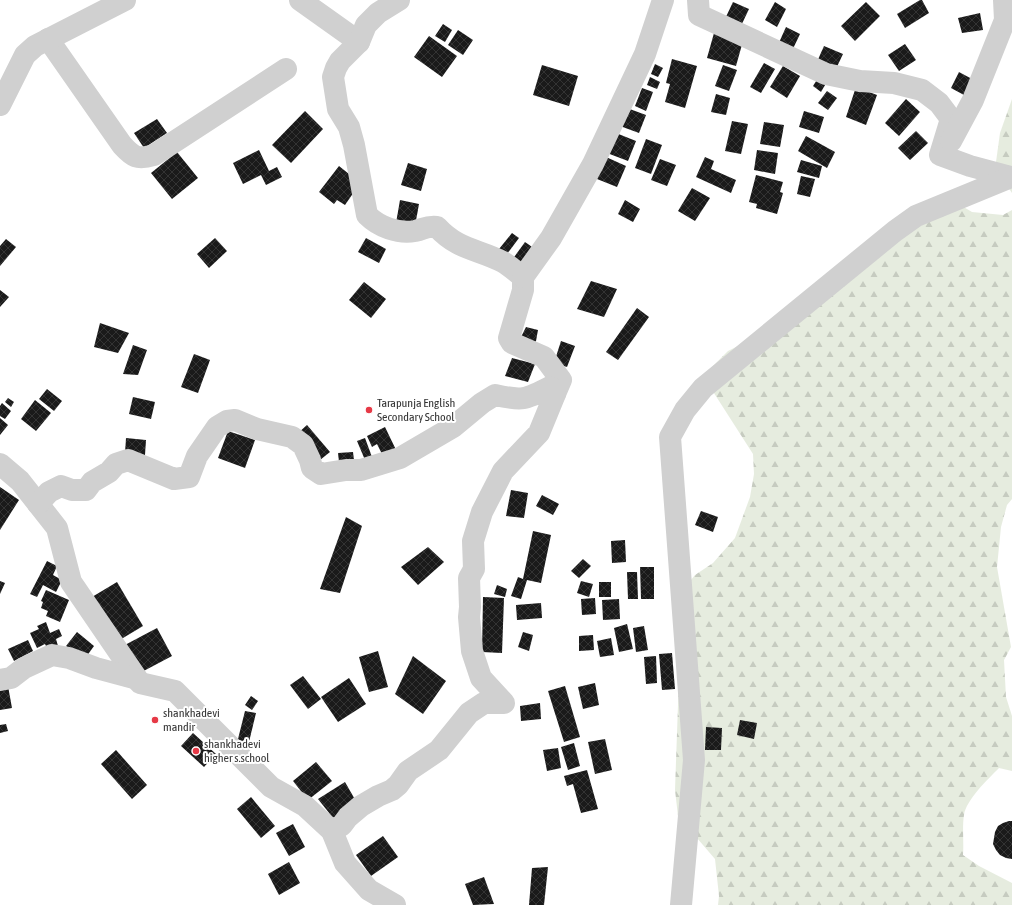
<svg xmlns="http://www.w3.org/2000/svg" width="1012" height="905" font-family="'Asap Condensed',sans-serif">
<defs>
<pattern id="forest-firs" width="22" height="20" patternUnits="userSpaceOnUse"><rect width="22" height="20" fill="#e6ecdf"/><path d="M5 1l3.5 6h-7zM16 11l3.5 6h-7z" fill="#c6cbc0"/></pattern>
<pattern id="building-cross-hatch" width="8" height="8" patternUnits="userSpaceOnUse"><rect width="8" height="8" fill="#1a1a1a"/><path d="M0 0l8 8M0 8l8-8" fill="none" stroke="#333"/></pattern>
</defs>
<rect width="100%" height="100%" fill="#fff"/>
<g fill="url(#forest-firs)">
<path d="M1012 99V193L1001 177 996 162 1000 133Z"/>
<path d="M962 206 972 212 1003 215 1012 210V499L1007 505 1001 527 997 567 1011 647 1004 660 1006 697 1012 716V771L999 768C988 779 966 800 964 815 962 828 964 842 963 855L979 866 1012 883V905H718L719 896 715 859 678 816 675 790 682 591 695 575 713 563 735 538 750 497 754 474 753 454 712 390 709 370 728 351 744 343 894 223Z"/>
</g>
<g fill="url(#building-cross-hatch)">
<path d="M920 0H922L929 13 905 28 897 14Z"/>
<path d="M733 2 749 9 740 28 724 21Z"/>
<path d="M775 2 786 9 777 27 765 20Z"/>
<path d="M866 2 880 16 855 41 841 26Z"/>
<path d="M980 13 983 30 962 33 958 18Z"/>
<path d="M443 24 452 30 445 42 435 36Z"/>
<path d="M786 27 800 34 791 53 777 47Z"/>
<path d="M458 30 473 40 463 55 448 45Z"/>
<path d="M714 33 743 41 736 66 707 58Z"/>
<path d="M429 36 457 56 442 77 414 57Z"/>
<path d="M905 44 916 60 899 71 888 55Z"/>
<path d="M824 46 843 54 834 73 816 64Z"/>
<path d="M672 59 697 66 685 108 665 102 670 84 666 83Z"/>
<path d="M764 63 775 69 761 93 750 87Z"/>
<path d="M655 64 663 68 658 77 651 74Z"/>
<path d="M542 65 578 76 569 106 533 95Z"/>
<path d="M723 65 737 70 729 91 715 86Z"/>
<path d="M783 66 800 76 787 98 770 87Z"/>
<path d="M959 72 972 79 964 95 951 88Z"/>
<path d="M820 75 828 80 821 92 813 86Z"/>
<path d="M650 77 660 82 657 89 647 85Z"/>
<path d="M856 87 877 95 866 125 846 117Z"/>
<path d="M642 88 653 92 646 111 635 106Z"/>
<path d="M827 91 837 98 828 110 818 103Z"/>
<path d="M716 94 730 98 726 115 711 112Z"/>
<path d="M906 99 920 112 899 136 885 123Z"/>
<path d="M627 108 646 115 639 133 620 126Z"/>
<path d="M305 111 323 129 291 163 272 145Z"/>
<path d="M804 111 824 117 819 133 799 127Z"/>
<path d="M157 119 167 133 144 148 134 133Z"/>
<path d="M732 121 748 124 741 154 725 151Z"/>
<path d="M764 122 784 125 780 147 760 144Z"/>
<path d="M916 131 928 143 910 160 898 148Z"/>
<path d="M616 133 636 141 628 161 607 153Z"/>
<path d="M806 136 835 152 827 168 798 151Z"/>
<path d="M646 139 662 145 651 174 635 168Z"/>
<path d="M259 150 269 171 277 167 282 177 266 185 261 175 243 184 233 163Z"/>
<path d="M757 150 778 153 775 174 754 170Z"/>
<path d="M177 152 198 178 172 199 151 173Z"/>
<path d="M606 157 626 166 617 187 597 179Z"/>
<path d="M705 157 714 161 711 169 736 180 731 193 696 177Z"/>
<path d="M660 159 676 165 667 186 651 180Z"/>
<path d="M801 160 822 166 819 178 797 172Z"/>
<path d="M408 163 427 169 421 191 401 185Z"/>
<path d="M339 166 354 178 356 189 345 205 337 200 334 204 319 192Z"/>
<path d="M756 175 783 182 780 192 783 193 777 214 756 208 757 204 749 202Z"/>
<path d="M801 176 815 179 810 197 797 194Z"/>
<path d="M692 188 710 198 695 221 678 211Z"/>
<path d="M400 200 419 204 415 226 396 223Z"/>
<path d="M625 200 640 209 633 222 618 214Z"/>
<path d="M512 233 519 238 507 254 499 249Z"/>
<path d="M215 238 227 251 209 268 197 254Z"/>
<path d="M366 238 386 249 379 263 358 252Z"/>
<path d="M6 239 16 247 0 266V246Z"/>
<path d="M525 242 535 249 522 267 512 260Z"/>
<path d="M591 281 617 289 604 317 577 309Z"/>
<path d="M364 282 386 299 371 318 349 300Z"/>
<path d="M0 290 9 297 0 307Z"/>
<path d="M637 308 649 317 618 360 606 352Z"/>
<path d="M100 323 129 333 118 353 94 347Z"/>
<path d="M526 327 538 330 536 341 530 347 518 343Z"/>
<path d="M561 341 575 346 567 367 554 363Z"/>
<path d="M133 345 147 350 138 375 123 374Z"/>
<path d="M194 354 210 360 198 393 181 387Z"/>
<path d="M512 358 535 364 528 382 505 376Z"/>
<path d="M47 389 62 401 54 411 39 399Z"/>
<path d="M133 397 155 402 151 419 129 414Z"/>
<path d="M8 398 14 402 11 407 5 402Z"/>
<path d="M35 400 51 413 36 431 21 419Z"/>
<path d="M2 403 11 411 5 419 0 416V406Z"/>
<path d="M0 418 8 425 0 435Z"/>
<path d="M307 425 330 452 320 460 297 434Z"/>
<path d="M385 427 398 454 385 460 377 444 372 447 367 436Z"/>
<path d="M228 431 255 440 245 468 218 458Z"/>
<path d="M126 438 146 440 145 455 125 453Z"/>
<path d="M365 438 372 457 365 460 357 441Z"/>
<path d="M353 452 354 460 339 462 338 453Z"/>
<path d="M0 487 19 500 0 530Z"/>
<path d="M511 490 528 493 524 518 506 516Z"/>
<path d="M542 495 559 504 553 515 536 506Z"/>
<path d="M701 511 718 517 713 532 695 525Z"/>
<path d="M346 517 362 526 340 593 320 589Z"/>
<path d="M533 531 551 535 541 583 527 580 521 599 511 596 518 577 523 579Z"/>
<path d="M625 540 626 562 612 563 611 541Z"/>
<path d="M428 547 444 562 418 585 401 567Z"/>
<path d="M583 559 591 566 579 578 571 571Z"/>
<path d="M47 561 57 566 53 575 62 580 56 592 43 585 37 597 30 594Z"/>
<path d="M640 567H654V599H641Z"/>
<path d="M627 572H637L638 599H628Z"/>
<path d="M0 581 5 583 0 594Z"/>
<path d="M581 581 593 584 589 597 577 593Z"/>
<path d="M117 582 143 626 118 641 92 597Z"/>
<rect x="599" y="582" width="12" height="15"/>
<path d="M497 585 507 589 505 597 494 594Z"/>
<path d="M46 590 69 600 60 622 46 616 48 611 41 608 43 602 41 601Z"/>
<path d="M483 597 504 598 502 653 482 652Z"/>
<path d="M595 598 596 614 582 615 581 599Z"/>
<path d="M619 599 620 619 603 620 602 600Z"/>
<path d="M541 603 542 618 517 620 516 605Z"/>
<path d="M46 622 50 633 59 629 62 636 56 639 58 646 48 650 45 644 37 648 30 633 39 629 37 626Z"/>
<path d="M627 624 633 649 619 652 614 628Z"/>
<path d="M644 626 648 650 636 652 633 628Z"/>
<path d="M157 628 172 656 138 674 123 646Z"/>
<path d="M77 632 94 646 84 660 66 646Z"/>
<path d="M523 632 533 635 529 651 518 647Z"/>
<path d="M593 635 594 650 579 651V636Z"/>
<path d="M611 638 614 655 600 657 597 641Z"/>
<path d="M28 640 33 651 14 661 8 649Z"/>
<path d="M378 651 388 687 369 692 359 657Z"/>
<path d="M672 653 675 689 662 690 659 654Z"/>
<path d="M413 656 446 681 423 714 395 694Z"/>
<path d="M656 656 657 683 646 684 644 657Z"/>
<path d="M303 676 321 699 308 709 290 685Z"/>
<path d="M349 678 366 704 338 722 321 697Z"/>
<path d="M595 683 599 705 583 709 578 687Z"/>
<path d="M8 686 12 708 0 710V687Z"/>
<path d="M565 686 580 737 564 742 548 691Z"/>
<path d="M251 696 258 701 252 710 245 705Z"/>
<path d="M540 703 541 719 521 721 520 706Z"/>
<path d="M245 711 256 713 248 746 237 743Z"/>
<path d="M740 720 757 723 754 739 737 735Z"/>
<path d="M6 724 8 731 0 733V725Z"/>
<path d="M706 727 722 728 721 750H705Z"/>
<path d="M193 733 216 754 204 767 181 746Z"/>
<path d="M605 739 612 770 595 774 588 742Z"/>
<path d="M574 743 580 766 568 770 561 747Z"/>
<path d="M558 748 561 768 547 771 543 750Z"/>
<path d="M116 750 147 785 132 799 101 764Z"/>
<path d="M316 762 332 781 308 800 293 781Z"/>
<path d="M587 770 598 809 581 813 573 784 567 786 564 776Z"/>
<path d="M345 782 357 803 337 823 318 799Z"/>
<path d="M251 797 275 826 261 838 237 809Z"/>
<path d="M1009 821H1012V859L1006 858 1000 855 996 850 993 844 995 832 998 826 1003 823Z"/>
<path d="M293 824 305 847 289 856 276 833Z"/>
<path d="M383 836 398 857 371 876 356 855Z"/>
<path d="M289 862 300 883 279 895 268 874Z"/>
<path d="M548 867 544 905H529L532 868Z"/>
<path d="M484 877 494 904 473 905 465 884Z"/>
</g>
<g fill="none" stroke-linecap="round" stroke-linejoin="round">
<g stroke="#d0d0d0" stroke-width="22">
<path d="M300 0 359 42"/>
<path d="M399 0 378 13 366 25 359 42 340 61 336 68 333 77 338 109 349 127 354 145 367 215C379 227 398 234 415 231 425 229 425 226 437 227 458 250 478 249 503 262 510 266 516 272 523 277V290L509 338 512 343 544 357 561 380 555 394"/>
<path d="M698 0 699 15 826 74 860 81 894 83 922 90 939 103 951 119 940 155 970 166 1011 177"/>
<path d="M48 39 122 145C133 157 137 160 154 155L286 69"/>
<path d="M0 105 25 55 35 46 125 0"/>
<path d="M951 141 973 100 1005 20 1004 0"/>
<path d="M523 277 551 238 593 164 645 54 663 0"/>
<path d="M0 464 20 481 57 528 71 582 140 683 175 691 271 787 305 806 332 831 345 863 369 890 395 905"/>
<path d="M38 504 49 492 61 486 72 490H86L92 482 109 472 116 464 128 460 174 479 189 477 197 456 217 427 227 421 235 420 257 429 292 437 303 445 310 460 312 468 321 474 346 470H361L400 458 453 427 482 403 495 395C522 401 525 400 550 387L555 394 539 433 503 471 482 512 473 541 474 569 469 578 470 607 469 617 472 651 481 678 504 703H484L469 713 439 750 408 771 398 785 392 790 378 796 361 806 348 817 342 825 332 831"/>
<path d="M0 680 11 678 24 668 52 655 69 658 96 668 137 679"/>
<path d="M681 905 694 760 670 437 685 410 703 388 895 231 916 216 1011 177"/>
</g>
</g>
<g fill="#e63946" stroke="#fff" stroke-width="1.5">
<circle cx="369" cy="410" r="4"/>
<circle cx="155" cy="720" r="4"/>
<circle cx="196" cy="751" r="4"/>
</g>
<g text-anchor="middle" stroke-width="4" stroke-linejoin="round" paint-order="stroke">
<g font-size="12" fill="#333" stroke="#fff" text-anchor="start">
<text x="377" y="407">Tarapunja English<tspan x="377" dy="14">Secondary School</tspan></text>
<text x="163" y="717">shankhadevi<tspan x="163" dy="14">mandir</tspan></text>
<text x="204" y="748">shankhadevi<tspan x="204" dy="14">higher s.school</tspan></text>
</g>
</g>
</svg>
